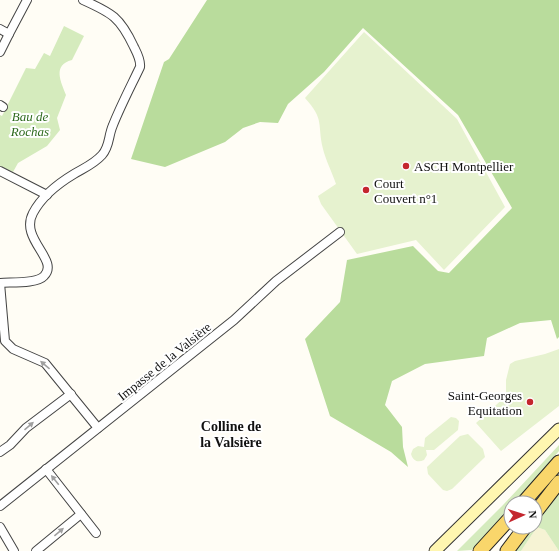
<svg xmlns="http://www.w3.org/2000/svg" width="559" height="551" font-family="Georgia,serif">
<rect width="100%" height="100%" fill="#fffdf5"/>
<path fill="#f6f3d4" d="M537 527 545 530 559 551H521Z"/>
<g fill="#d5ebbd">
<path d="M64 26 84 36 72 60C52 65 61 82 66 95L57 118 60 130 47 146 18 163 13 172 0 166V115L2 116 26 68 35 69 44 53 50 56Z"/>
<path d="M559 445V451L514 503H511V506L472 550 457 551 503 505Z"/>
<path d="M559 488V551L545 530 537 527 521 551H513L530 527H535V520Z"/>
</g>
<path fill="#b9dc9c" d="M207 0H559V337L557 339 551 320 520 323 487 338 484 356 425 364 392 381 385 405 402 427 403 447 408 467 391 452 330 416 305 339 340 302 347 260 413 246 438 271 449 273 512 208 458 115 363 28 324 72 288 104 278 123 260 122 243 128 225 142 165 167 131 159 164 62 169 59Z"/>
<g fill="#e6f2cf">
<path d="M364 32 457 119 505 207 444 270 416 240 357 254 321 204 318 196 336 184C332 172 326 161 323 149 317 124 325 120 305 98Z"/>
<path d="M559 349V406L501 451 476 423 506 396V380L510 364 515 361 545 354Z"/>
<path d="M451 417 456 418 459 421 458 430 434 450H426L427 455 424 460C418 463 413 461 411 454L413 449 418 446 424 447 425 438Z"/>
<path d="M468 434 483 449 485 457 452 489 447 491 443 490 428 474 427 467 460 436Z"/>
</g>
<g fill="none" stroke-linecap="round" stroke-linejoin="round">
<defs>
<g id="street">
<path d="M0 29 9 34 27 0"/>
<path d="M0 52 9 34"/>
<path d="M0 105 3 107"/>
<path d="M0 171 47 195"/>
<path d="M0 283C10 282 37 284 44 276 60 260 19 239 33 213 42 196 59 183 74 174 84 168 94 164 102 155 110 146 108 136 113 125 121 105 131 86 140 67 141 60 137 53 134 47 120 17 112 13 83 0"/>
<path d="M0 283 5 341 13 349 45 363 98 428"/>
<path d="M0 452 10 445 26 428 71 394"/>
<path d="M46 469 96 533"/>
<path d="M0 506 234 320 276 281 340 232"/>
<path d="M0 527 14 551"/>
<path d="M36 551 81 514"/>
</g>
<path id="secondary" d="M435 551 559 429"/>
<g id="primary">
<path d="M523 503 559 462"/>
<path d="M535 513 559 482"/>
<path d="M480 551 511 517"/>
<path d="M507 551 525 527"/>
</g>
</defs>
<use href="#street" stroke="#444" stroke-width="10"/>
<use href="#secondary" stroke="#333" stroke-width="13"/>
<use href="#primary" stroke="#222" stroke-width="15"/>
<use href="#street" stroke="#fff" stroke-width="8"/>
<use href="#secondary" stroke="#fff6b0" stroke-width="11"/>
<use href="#primary" stroke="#f9d66b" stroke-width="13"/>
</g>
<defs><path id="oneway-solid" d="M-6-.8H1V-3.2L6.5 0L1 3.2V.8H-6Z"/></defs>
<g fill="#a0a0a0">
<use href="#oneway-solid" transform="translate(45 365) rotate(-140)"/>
<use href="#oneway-solid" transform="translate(29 426) rotate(-41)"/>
<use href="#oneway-solid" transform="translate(55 480) rotate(-129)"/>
<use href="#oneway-solid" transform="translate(59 532) rotate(-40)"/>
</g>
<g fill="#c4262e" stroke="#fff" stroke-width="1.5">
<circle cx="406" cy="166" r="4"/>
<circle cx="366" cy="190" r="4"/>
<circle cx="530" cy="402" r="4"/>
</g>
<g text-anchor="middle" stroke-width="4" stroke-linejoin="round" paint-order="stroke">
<g font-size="13" font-style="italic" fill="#2f6b1f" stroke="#fff">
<text x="30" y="121">Bau de<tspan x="30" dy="15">Rochas</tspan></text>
</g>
<g font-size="13" fill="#111" stroke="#fff" text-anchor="start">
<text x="414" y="171">ASCH Montpellier</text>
<text x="374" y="188">Court<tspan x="374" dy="15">Couvert n°1</tspan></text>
<text x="522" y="400" text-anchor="end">Saint-Georges<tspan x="522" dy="15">Equitation</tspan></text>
</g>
<g font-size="13" fill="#111" stroke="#fff">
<text transform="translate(164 361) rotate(-39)" y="5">Impasse de la Valsière</text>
</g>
<g font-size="14" font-weight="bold" fill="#111" stroke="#fff">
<text x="231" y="431">Colline de<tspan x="231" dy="16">la Valsière</tspan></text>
</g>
</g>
<g transform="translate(523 515) rotate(87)"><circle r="19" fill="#ffffff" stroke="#a0a0a0"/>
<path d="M0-3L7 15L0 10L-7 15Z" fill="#c4262e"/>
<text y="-6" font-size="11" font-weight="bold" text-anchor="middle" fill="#111111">N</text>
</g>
</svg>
